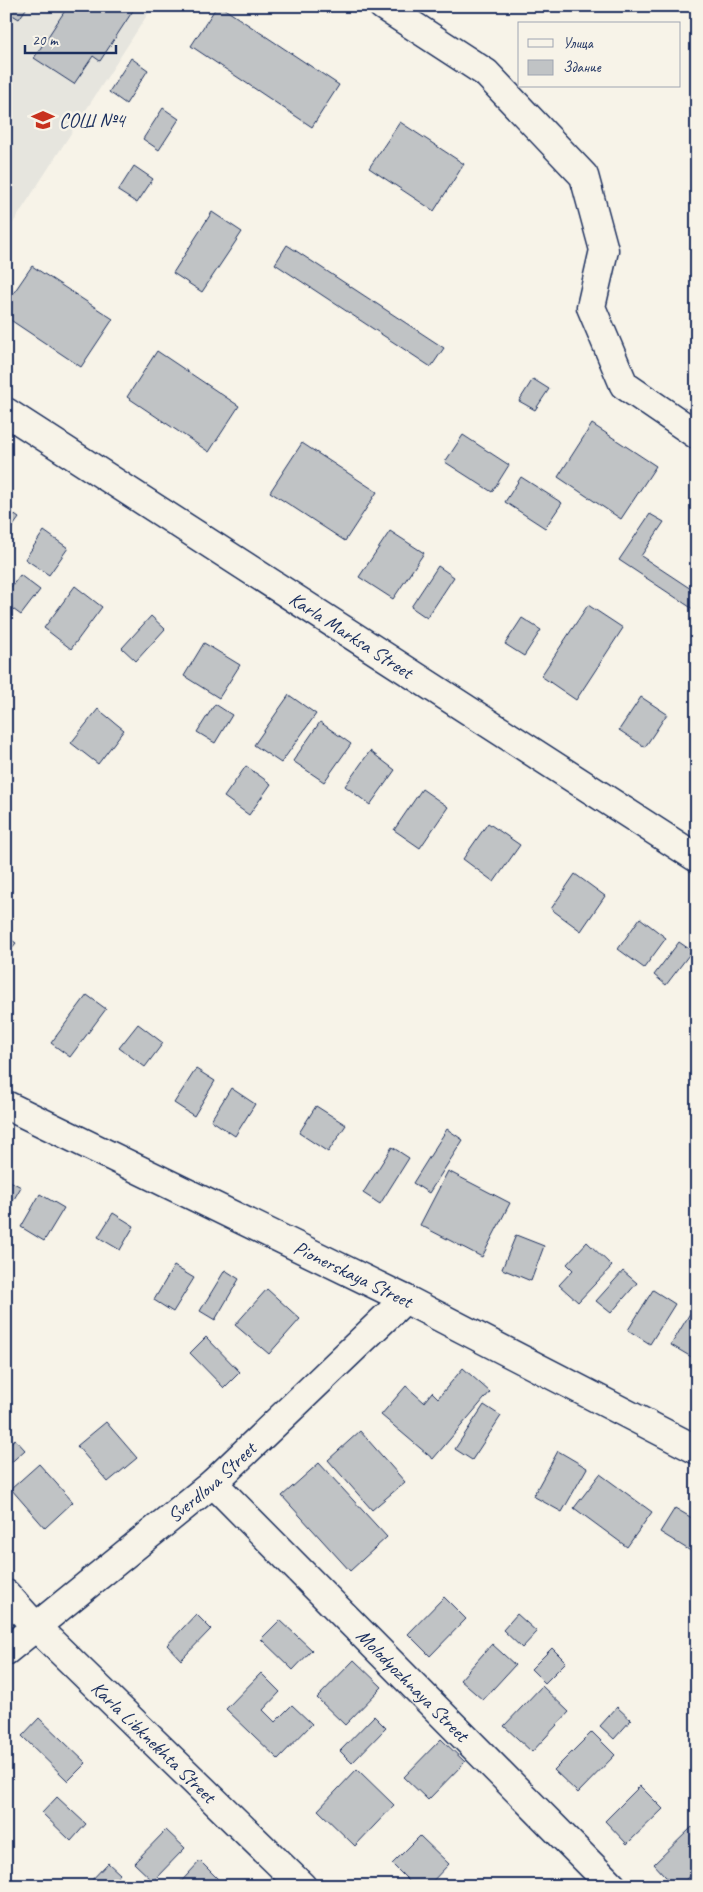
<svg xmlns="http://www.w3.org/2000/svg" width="703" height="1892" font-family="Caveat,sans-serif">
<rect width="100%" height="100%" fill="#f7f3e8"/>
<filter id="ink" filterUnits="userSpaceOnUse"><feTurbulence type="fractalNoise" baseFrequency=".02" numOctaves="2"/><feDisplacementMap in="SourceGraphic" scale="10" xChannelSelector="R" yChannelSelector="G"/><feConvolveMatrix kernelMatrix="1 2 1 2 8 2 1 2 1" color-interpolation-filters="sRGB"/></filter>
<g filter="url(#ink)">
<path fill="#e6e5de" d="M6 6H153L6 234Z"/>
<g fill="#c0c3c5" stroke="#1b2f5e">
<path d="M6 6H28L19 19 6 11Z"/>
<path d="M68 6H136L100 61 93 56 74 84 34 58Z"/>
<path d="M217 6H220L339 85 312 127 191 46Z"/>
<path d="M131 58 148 70 126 104 109 92Z"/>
<path d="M163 108 179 119 159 150 143 139Z"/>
<path d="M400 122 464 164 434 211 369 168Z"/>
<path d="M134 166 153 179 137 203 118 191Z"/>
<path d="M212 212 242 232 202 292 173 273Z"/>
<path d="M287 245 444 348 431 367 275 264Z"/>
<path d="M32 266 113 319 81 367 6 317V304Z"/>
<path d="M157 351 239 406 209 452 127 397Z"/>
<path d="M533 379 549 389 535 410 519 401Z"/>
<path d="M592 424 656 466 621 519 558 477Z"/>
<path d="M463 435 509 465 492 492 445 462Z"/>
<path d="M302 443 377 492 345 541 270 492Z"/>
<path d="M521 477 562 503 545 528 505 502Z"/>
<path d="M6 509 19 518 6 536Z"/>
<path d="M650 514 664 522 641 556 697 593 696 611 619 560Z"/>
<path d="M44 531 68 548 49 575 25 559Z"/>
<path d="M390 531 424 553 393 599 359 577Z"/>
<path d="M438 566 454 577 427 618 411 607Z"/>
<path d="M20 575 40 590 21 615 6 604V594Z"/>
<path d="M75 586 102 607 71 649 44 628Z"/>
<path d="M588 605 623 628 576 700 541 676Z"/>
<path d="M151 616 165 629 136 661 122 648Z"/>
<path d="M522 618 541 630 524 656 505 644Z"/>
<path d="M204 643 240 665 219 698 184 676Z"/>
<path d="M289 695 316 714 281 763 254 745Z"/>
<path d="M641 697 667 714 645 747 619 730Z"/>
<path d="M215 704 232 715 215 743 197 732Z"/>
<path d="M98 709 124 730 98 764 71 743Z"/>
<path d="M320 722 351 744 324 782 293 761Z"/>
<path d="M370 751 395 770 370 805 345 786Z"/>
<path d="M246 766 271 784 249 815 224 797Z"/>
<path d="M422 789 448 807 420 848 394 830Z"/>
<path d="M488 823 520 845 494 882 463 859Z"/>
<path d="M575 874 605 896 581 931 551 909Z"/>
<path d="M640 918 666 938 644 968 618 949Z"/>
<path d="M6 936 16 943 6 955Z"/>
<path d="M679 942 692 951 666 985 654 975Z"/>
<path d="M87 995 106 1009 70 1057 51 1043Z"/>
<path d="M138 1024 163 1043 145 1067 119 1048Z"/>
<path d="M196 1069 215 1081 194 1116 174 1103Z"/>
<path d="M231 1088 255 1104 235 1136 211 1120Z"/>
<path d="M316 1106 346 1125 328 1152 299 1133Z"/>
<path d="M447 1129 463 1140 429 1193 413 1183Z"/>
<path d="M392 1147 409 1158 380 1204 363 1193Z"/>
<path d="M448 1171 510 1203 482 1257 420 1225Z"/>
<path d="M10 1181 21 1187 6 1213V1187Z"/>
<path d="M40 1194 64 1208 44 1241 21 1227Z"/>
<path d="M113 1213 134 1226 120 1250 98 1237Z"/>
<path d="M516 1235 544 1246 531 1281 502 1269Z"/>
<path d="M587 1242 612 1266 578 1302 559 1285 573 1270 567 1264Z"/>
<path d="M174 1266 194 1278 173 1312 154 1300Z"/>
<path d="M225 1270 239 1279 215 1320 200 1311Z"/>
<path d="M623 1271 637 1283 611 1313 596 1301Z"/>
<path d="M267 1289 300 1319 269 1354 235 1325Z"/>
<path d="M653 1290 675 1304 650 1344 628 1330Z"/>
<path d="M692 1310 697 1313V1351L693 1358 671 1345Z"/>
<path d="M206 1337 240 1372 224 1388 190 1353Z"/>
<path d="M463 1368 490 1392 433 1459 381 1415 406 1386 424 1402 432 1392 438 1398Z"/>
<path d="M484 1405 501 1416 472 1460 455 1449Z"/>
<path d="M106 1422 137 1458 108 1482 77 1446Z"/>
<path d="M360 1431 405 1482 372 1510 328 1460Z"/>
<path d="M15 1439 25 1450 6 1467V1447Z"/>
<path d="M558 1451 587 1468 562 1512 533 1496Z"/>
<path d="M319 1463 387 1537 350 1571 282 1496Z"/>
<path d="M39 1464 73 1502 45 1528 11 1489Z"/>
<path d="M600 1474 652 1512 627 1547 574 1508Z"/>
<path d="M675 1508 697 1521V1555L660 1532Z"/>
<path d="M444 1597 466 1619 430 1656 408 1634Z"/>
<path d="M196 1614 211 1629 181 1660 167 1645Z"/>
<path d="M517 1614 537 1632 522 1648 503 1630Z"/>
<path d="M280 1620 312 1650 293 1670 261 1639Z"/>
<path d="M492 1644 515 1665 483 1700 460 1680Z"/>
<path d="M552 1648 566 1662 545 1683 531 1669Z"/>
<path d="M354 1660 382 1687 345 1725 317 1698Z"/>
<path d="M261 1673 280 1692 263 1710 275 1722 292 1705 312 1724 278 1759 226 1709Z"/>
<path d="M542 1686 569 1712 532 1752 504 1726Z"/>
<path d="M617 1707 631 1720 614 1739 600 1726Z"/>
<path d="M374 1716 386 1728 352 1763 340 1751Z"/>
<path d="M39 1718 86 1763 68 1781 22 1736Z"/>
<path d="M592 1732 615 1755 578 1793 554 1770Z"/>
<path d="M441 1739 465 1762 428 1800 404 1777Z"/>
<path d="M357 1769 394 1805 355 1846 318 1810Z"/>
<path d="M640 1786 663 1809 627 1844 605 1821Z"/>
<path d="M57 1797 86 1824 71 1841 42 1813Z"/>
<path d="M692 1827 697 1832V1869L680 1886H674L654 1864Z"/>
<path d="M166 1830 185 1848 153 1881 134 1863Z"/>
<path d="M420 1836 449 1864 428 1886H414L392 1864Z"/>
<path d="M200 1861 219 1880 214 1886H177Z"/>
<path d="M108 1863 120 1874 109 1886H86Z"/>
<path d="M163 1880 169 1886H158Z"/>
</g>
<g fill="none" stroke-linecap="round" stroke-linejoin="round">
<defs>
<g id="minor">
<path d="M383 6 486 73 584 176 604 250 591 307 624 385 697 435"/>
<path id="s1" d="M6 412 697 858"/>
<path id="s2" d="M6 1105 405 1299 697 1450"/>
<path id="s3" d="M213 1483 612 1886"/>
<path id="s4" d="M6 1594 36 1627 302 1886"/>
<path id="s5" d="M6 1651 213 1483 405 1299"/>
</g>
</defs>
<use href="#minor" stroke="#1b2f5e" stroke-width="31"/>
<use href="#minor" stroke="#f7f3e8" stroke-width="28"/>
</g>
</g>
<defs>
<symbol id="school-bare" viewBox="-9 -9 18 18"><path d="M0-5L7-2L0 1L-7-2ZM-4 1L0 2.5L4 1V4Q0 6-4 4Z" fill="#c8321e" stroke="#f7f3e8" stroke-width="2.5" paint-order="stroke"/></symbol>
</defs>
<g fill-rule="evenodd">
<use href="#school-bare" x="27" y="104" width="32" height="32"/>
</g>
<g text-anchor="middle" stroke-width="5" stroke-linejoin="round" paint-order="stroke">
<g font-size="20" fill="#1b2f5e" stroke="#f7f3e8" text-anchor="start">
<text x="59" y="127">СОШ №4</text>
</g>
<g font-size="20" fill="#1b2f5e" stroke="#f7f3e8">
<text dy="7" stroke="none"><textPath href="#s1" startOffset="411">Karla Marksa Street</textPath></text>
<text dy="7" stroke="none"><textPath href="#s2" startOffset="386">Pionerskaya Street</textPath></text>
<text dy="7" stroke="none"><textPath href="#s5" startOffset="266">Sverdlova Street</textPath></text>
<text dy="7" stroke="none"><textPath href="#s3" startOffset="284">Molodyozhnaya Street</textPath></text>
<text dy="7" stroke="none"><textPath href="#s4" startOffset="209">Karla Libknekhta Street</textPath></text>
</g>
</g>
<rect width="703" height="1892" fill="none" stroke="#f7f3e8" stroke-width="25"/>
<rect x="12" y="12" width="678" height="1867" fill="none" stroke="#1b2f5e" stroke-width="2" filter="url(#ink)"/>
<rect x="518" y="22" width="162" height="65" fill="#f7f3e8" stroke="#9fa5b1"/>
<rect x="528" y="39" width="25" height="8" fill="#f7f3e8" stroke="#9fa5b1"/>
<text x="563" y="48" font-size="15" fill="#1b2f5e">Улица</text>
<rect x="528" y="60" width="25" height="15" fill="#c0c3c5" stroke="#9fa5b1"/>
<text x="563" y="72" font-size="15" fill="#1b2f5e">Здание</text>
<path d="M25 45v8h91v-8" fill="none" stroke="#1b2f5e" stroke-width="2.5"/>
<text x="32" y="45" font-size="15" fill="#1b2f5e" stroke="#f7f3e8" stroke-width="4" paint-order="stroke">20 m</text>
</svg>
